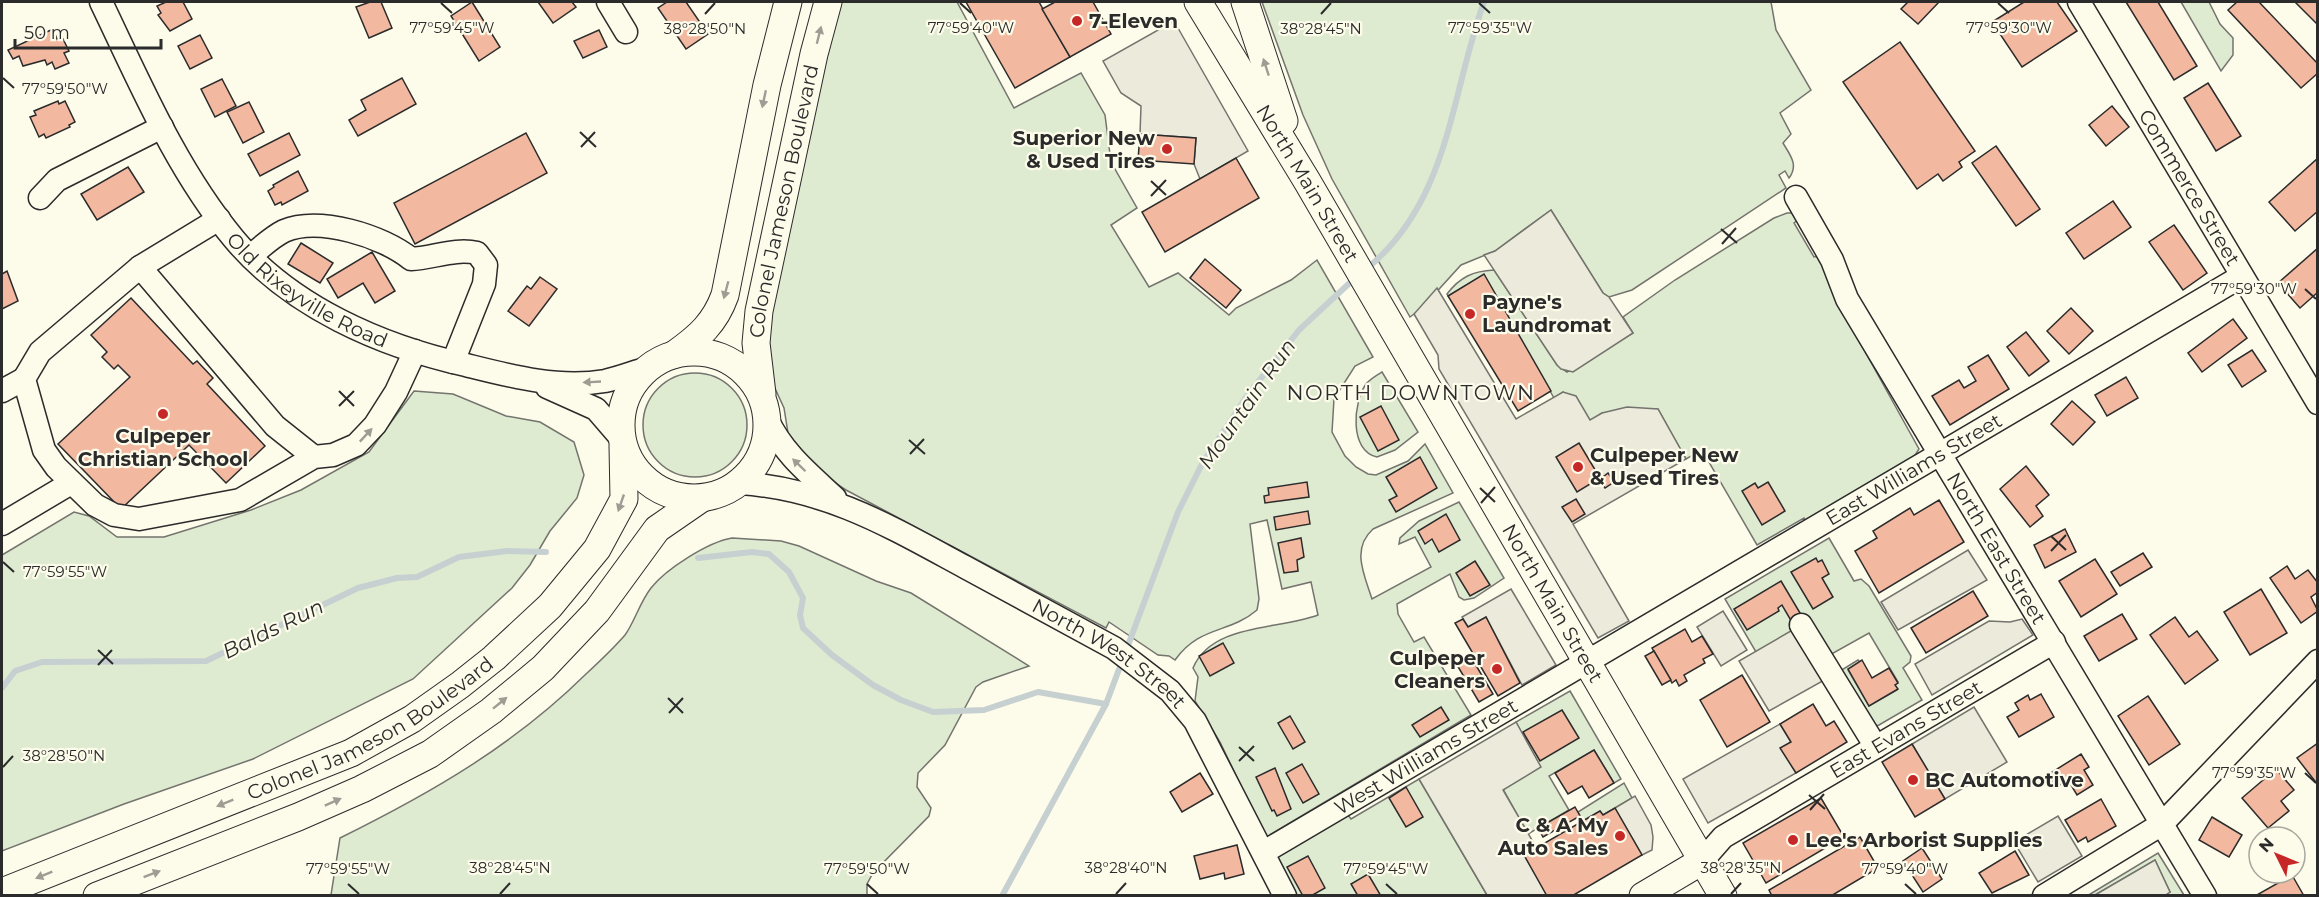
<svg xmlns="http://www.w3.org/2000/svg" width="2319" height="897" font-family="Montserrat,sans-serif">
<rect width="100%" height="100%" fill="#fdfbea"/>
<g fill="#deebd1" stroke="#74746e" stroke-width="1.5">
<path d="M841 2H957L1014 108 1081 73 1105 115 1111 162 1137 208 1111 225 1149 287 1178 273 1229 315 1236 308 1291 280 1317 260 1373 357 1355 366 1334 399 1332 432 1345 456 1356 467 1368 474 1376 475 1408 461 1425 444 1453 493 1373 529C1351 549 1364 574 1372 599L1431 567 1415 537 1399 544 1400 538 1419 521 1459 502 1504 578 1474 598 1464 600 1459 597 1450 574 1397 604 1398 614 1414 642 1424 637 1471 715 1271 834 1272 837 1265 836 1220 742 1195 701 1198 677 1193 668C1212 623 1279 630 1318 615L1311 582 1282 589 1267 520 1250 524 1259 599 1257 610C1229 634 1200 625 1175 660L1169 656 1158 655 1109 622 1106 628 846 490 818 472 788 433 784 408 773 384 770 366 768 325 807 135Z"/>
<path d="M1262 2H1771L1776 30 1811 90 1780 113 1791 134 1783 143C1790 155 1799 165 1789 178L1785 171 1779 175 1786 188 1632 290 1609 297 1603 293 1551 210 1495 251 1461 265 1421 309 1410 317 1332 179 1303 115Z"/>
<path d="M2181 2H2209L2220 24 2233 38V55L2221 71Z"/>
<path d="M1787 213H1794L1798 220 1794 223 1814 257 1822 256 1842 310 1919 449 1914 457 1806 522 1804 518 1757 545 1702 450 1686 459 1658 409 1602 413 1590 421 1563 392 1554 398 1484 275 1448 296 1447 294C1460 277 1473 271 1494 270L1557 365 1567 372 1633 333 1623 317 1675 280 1774 218Z"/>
<path d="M1382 372 1418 432 1395 450 1377 457C1349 451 1353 402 1366 384 1370 379 1377 375 1382 372Z"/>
<circle cx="695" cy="425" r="52"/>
<path d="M414 391 453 394 506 416 540 422 574 442 584 475 577 498 550 531 530 565 512 588 413 679 253 759 124 804 2 851V555L74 512 89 516 117 537H164L251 510 301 490 369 452Z"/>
<path d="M732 538 781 541 799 546 876 581 911 593 1029 666 983 682 976 687 945 745 918 773 917 787 931 808 929 816 873 873 867 884V895H331L340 838C431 793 513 746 586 674 599 662 613 649 625 635 634 623 640 602 651 588 666 569 708 542 732 538Z"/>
<path d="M1829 538 1854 581 1861 579 1869 586 1911 656 1910 662 1903 668 1922 700 1879 725 1876 726 1840 671 1858 660 1860 662 1848 670 1869 706 1897 690 1895 685 1898 682 1869 633 1828 656 1756 652 1725 599Z"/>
<path d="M1570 691 1621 779 1614 783 1594 750 1549 776 1569 810 1528 834 1503 789 1540 767 1516 722Z"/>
<path d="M1419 779 1487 895H1295L1275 858 1348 815 1351 819Z"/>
<path d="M1624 783 1632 798 1603 815 1600 811 1583 821 1578 812Z"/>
<path d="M2158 853 2184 895H2164L2170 892 2155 860 2095 895 2087 896Z"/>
</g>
<g fill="#eceadb" stroke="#74746e" stroke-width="1.5">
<path d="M1174 21 1248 151 1200 179 1194 164 1196 138 1140 134 1141 106 1121 93 1103 61Z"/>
<path d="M1551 210 1603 293 1609 297 1633 333 1573 372 1561 369 1557 365 1484 255 1495 251Z"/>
<path d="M1437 288 1516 419 1563 392 1576 396 1590 420 1602 413 1627 407 1658 409 1686 459 1573 524 1629 621 1598 638 1439 369 1438 355 1414 314Z"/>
<path d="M1968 550 1987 580 1898 630 1881 602Z"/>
<path d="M1511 589 1556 665 1522 685 1486 617 1468 627 1462 617Z"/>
<path d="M1723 611 1747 650 1721 666 1697 627Z"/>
<path d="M2022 619 2033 635 1932 695 1915 664 1989 621 2010 622Z"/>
<path d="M1796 628 1828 678 1769 711 1739 661Z"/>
<path d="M1974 707 2007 762 1945 799 1912 744Z"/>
<path d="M1516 722 1541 767 1503 790 1536 847 1524 855 1547 895H1487L1419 779Z"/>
<path d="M1780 724 1791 742 1781 748 1796 773 1708 823 1683 779Z"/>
<path d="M1635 796 1651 825 1653 837 1652 850 1642 855 1615 808Z"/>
<path d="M2058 816 2082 856 2038 882 2014 842Z"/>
<path d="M2155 860 2170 892 2164 896 2095 895Z"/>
</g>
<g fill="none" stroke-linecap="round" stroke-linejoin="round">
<g stroke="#c7d0d0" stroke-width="6">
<path d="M1365 270C1450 202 1450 96 1484 2"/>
<path d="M698 558 752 552 769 554 789 572 803 598 800 615 803 628 832 655 873 685 901 700 933 712 984 710 1038 692 1106 704"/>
<path d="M2 688 15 671 42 662 206 661 358 588 397 578 417 577 459 557 507 551 546 552"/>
<path d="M1002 896 1106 704 1178 512 1202 464 1247 396 1299 330 1355 278"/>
</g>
</g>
<g fill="#f2b8a0" stroke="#2b2b2b" stroke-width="1.5">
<path d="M166 2H183L192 19 170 31 158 15 161 13 157 6Z"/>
<path d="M370 2H381L392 28 369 38 356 7Z"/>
<path d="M472 2 500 47 479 61 451 16Z"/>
<path d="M538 2H572L576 7 553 23Z"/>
<path d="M667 2H686L708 34 686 49 658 8Z"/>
<path d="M966 2H1039L1070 57 1015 88Z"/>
<path d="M1055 2H1093L1111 34 1070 57 1042 9Z"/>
<path d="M1908 2H1939L1918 24 1901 9Z"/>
<path d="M2024 2H2057L2077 31 2022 67 1992 22Z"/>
<path d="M2126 2H2158L2197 66 2174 80Z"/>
<path d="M2237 2H2259L2318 64V73L2301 88 2228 10Z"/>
<path d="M2295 2H2318V25Z"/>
<path d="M53 29 57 39 62 37 69 51 64 53 69 63 55 69 52 62 47 65 45 60 23 66 19 56 13 59 8 50Z"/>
<path d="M599 30 607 47 583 58 574 41Z"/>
<path d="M200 35 212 58 190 69 178 46Z"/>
<path d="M1900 42 1975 151 1959 162 1962 167 1943 181 1938 174 1917 189 1843 82Z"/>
<path d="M402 78 416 104 358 136 349 120 366 110 361 100Z"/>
<path d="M222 79 236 106 215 117 201 89Z"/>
<path d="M2208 83 2241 136 2216 151 2184 98Z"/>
<path d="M58 101 59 104 65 101 75 122 69 125 70 127 46 138 44 134 39 137 30 117 36 115 34 111Z"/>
<path d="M249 102 264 132 243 143 227 112Z"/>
<path d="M2112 106 2129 127 2106 146 2089 125Z"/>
<path d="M289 133 300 155 260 176 248 154Z"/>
<path d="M526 133 547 173 415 244 394 203Z"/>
<path d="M1140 134 1196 138 1194 164 1138 160Z"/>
<path d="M1996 146 2040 209 2016 226 1972 163Z"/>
<path d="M1236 158 1259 198 1165 252 1142 212Z"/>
<path d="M2318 158V211L2295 231 2269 202Z"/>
<path d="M128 167 144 192 97 220 81 194Z"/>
<path d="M298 171 308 191 282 205 281 202 275 205 268 191 274 187 273 185Z"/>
<path d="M2113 201 2131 227 2084 259 2066 233Z"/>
<path d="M2174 225 2207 273 2183 290 2149 242Z"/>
<path d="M301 243 333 263 320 283 288 264Z"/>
<path d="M2318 248V292L2300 308 2278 283Z"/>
<path d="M372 252 395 291 375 303 363 283 338 298 327 279Z"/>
<path d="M1205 259 1241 290 1226 308 1190 278Z"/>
<path d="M7 271 18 301 2 309V274Z"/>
<path d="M1484 274 1551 391 1518 411 1448 296Z"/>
<path d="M540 277 557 289 529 326 508 311 527 286 531 289Z"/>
<path d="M131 298 193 364 197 361 213 378 207 384 265 446 226 483 189 445 121 509 58 444 130 377 118 365 114 369 102 357 107 352 91 335Z"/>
<path d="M2071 308 2093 331 2069 354 2047 331Z"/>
<path d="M2233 319 2247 338 2202 372 2188 353Z"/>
<path d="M2026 332 2049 361 2029 376 2007 347Z"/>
<path d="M2252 350 2266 371 2242 387 2228 365Z"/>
<path d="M1988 355 2009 389 1950 425 1932 396 1959 380 1964 388 1976 381 1968 367Z"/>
<path d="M2126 377 2138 398 2107 416 2095 395Z"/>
<path d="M2072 401 2095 422 2073 445 2051 424Z"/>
<path d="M1381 406 1399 440 1378 451 1360 417Z"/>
<path d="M1579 443 1600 478 1577 492 1556 457Z"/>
<path d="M1420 457 1437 488 1396 512 1389 500 1397 496 1386 477Z"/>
<path d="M2026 466 2049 495 2036 506 2043 516 2030 527 2000 489Z"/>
<path d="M1608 473 1614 482 1605 488 1599 480Z"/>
<path d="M1307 482 1309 497 1265 503 1264 496 1269 495 1268 488Z"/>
<path d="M1768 482 1785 511 1762 525 1742 491 1755 483 1758 488Z"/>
<path d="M1576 499 1585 514 1572 522 1562 507Z"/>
<path d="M1939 500 1964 542 1879 593 1855 551 1877 538 1873 531 1910 508 1914 515Z"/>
<path d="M1308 511 1310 524 1276 530 1274 517Z"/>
<path d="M1446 514 1460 540 1439 552 1432 539 1425 544 1418 531Z"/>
<path d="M2065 529 2076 552 2045 568 2034 545Z"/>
<path d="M1301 538 1304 557 1297 560 1298 571 1284 573 1278 543Z"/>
<path d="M2143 553 2152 567 2120 586 2111 572Z"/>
<path d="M1816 558 1818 562 1822 560 1829 574 1822 578 1833 597 1813 609 1791 572Z"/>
<path d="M2095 559 2117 594 2081 617 2059 581Z"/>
<path d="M1475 561 1490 585 1470 596 1456 573Z"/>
<path d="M2287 566 2295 579 2308 570 2318 583V592L2311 597 2318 611 2301 623 2270 578Z"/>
<path d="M1781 581 1803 618 1793 624 1782 605 1778 608 1779 611 1747 630 1734 609Z"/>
<path d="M2261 589 2287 633 2250 655 2224 612Z"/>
<path d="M1973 591 1988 616 1926 653 1911 628Z"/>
<path d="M2122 614 2137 639 2099 661 2084 636Z"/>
<path d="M1486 617 1520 683 1498 696 1455 623 1463 619 1468 627Z"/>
<path d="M2175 617 2189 637 2197 631 2218 660 2185 684 2150 635Z"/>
<path d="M1685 629 1692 642 1702 636 1713 654 1703 659 1705 663 1684 675 1687 681 1679 686 1676 680 1672 683 1652 648Z"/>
<path d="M1223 643 1234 663 1210 676 1199 656Z"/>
<path d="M1654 651 1671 680 1662 685 1645 656Z"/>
<path d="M1471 657 1493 694 1479 702 1457 665Z"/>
<path d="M1862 660 1872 678 1889 668 1898 683 1895 685 1898 689 1869 706 1848 669Z"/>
<path d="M1742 675 1770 722 1727 747 1700 700Z"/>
<path d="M2041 694 2054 717 2019 737 2007 717 2019 710 2015 703 2028 695 2030 700Z"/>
<path d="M2148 696 2180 744 2149 765 2118 716Z"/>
<path d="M1813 704 1826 726 1834 721 1847 742 1796 773 1780 748 1791 742 1780 724Z"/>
<path d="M1441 707 1449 720 1420 737 1412 725Z"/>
<path d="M1562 710 1579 738 1540 761 1523 732Z"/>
<path d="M1290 716 1305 742 1293 749 1278 723Z"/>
<path d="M2318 743V785L2297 758Z"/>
<path d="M1912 744 1945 799 1915 817 1882 762Z"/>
<path d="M1594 750 1614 783 1589 798 1582 786 1568 794 1555 773Z"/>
<path d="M2081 754 2089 767 2084 770 2093 785 2077 795 2068 780 2056 787 2049 774Z"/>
<path d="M1302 764 1319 794 1303 803 1286 773Z"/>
<path d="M1275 768 1291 809 1277 816 1274 810 1272 811 1256 777Z"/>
<path d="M2276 769 2294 790 2281 801 2289 811 2268 828 2242 798Z"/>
<path d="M1200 773 1213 794 1182 812 1170 792Z"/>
<path d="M1406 787 1423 817 1406 827 1389 798Z"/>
<path d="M1821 798 1844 837 1766 883 1743 843Z"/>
<path d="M2101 799 2116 826 2088 842 2086 837 2078 842 2065 820Z"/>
<path d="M1575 807 1580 816 1543 837 1538 828Z"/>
<path d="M1615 808 1642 855 1572 896H1547L1524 855 1600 811 1603 815Z"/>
<path d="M2212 817 2242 835 2229 857 2199 840Z"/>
<path d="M1860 837 1878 868 1831 896H1772L1769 890Z"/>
<path d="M1237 845 1244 874 1225 879 1224 873 1200 879 1194 856Z"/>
<path d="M1922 848 1942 879 1923 892 1903 861Z"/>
<path d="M2015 851 2029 875 1992 893 1979 873Z"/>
<path d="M1308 856 1325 888 1311 896H1303L1287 867Z"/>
<path d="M1368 874 1381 896H1358L1351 884Z"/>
<path d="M2292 875 2304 896H2255Z"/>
</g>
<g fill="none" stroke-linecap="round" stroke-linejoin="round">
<defs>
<g id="minor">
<path id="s1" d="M101 2C140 83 176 169 234 239 291 307 381 346 466 365 510 376 558 389 605 381 619 378 634 372 648 368"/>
<path d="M608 2 626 32"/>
<path id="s2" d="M2079 2 2318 403"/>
<path id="s3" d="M1796 197 1832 260 1847 299 2205 896"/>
<path d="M40 198 57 180 162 127"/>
<path d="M251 256C261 247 272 237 284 231 319 216 383 236 411 259 433 258 455 248 477 253L486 265 484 284 453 362"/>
<path d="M140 267 219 219"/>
<path d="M547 387 596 409 621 438"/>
<path d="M2 391 24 379"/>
<path d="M767 419C783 453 808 473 835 498"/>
<path d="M314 457 275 426 140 267 40 352 24 379 44 450 56 467 95 505 114 515 139 519 240 500 314 457 333 455 356 445 375 425 396 392 415 351"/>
<path id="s4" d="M740 483C828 489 889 526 965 567 1015 594 1065 621 1114 648L1170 691 1195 721 1285 896"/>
<path d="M2 524 71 483"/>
<path d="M1801 625 1876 747"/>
<path id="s5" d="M1264 852 2242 276"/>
<path id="s6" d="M1702 861 1723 837 2054 642"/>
<path d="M2044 896 2162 824 2318 661"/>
</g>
<g id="major">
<path id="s7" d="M1198 2 1307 181 1723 896"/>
<path d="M1245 2 1284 121"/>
<circle cx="694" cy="425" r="73"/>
<path d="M675 354C699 337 715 323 725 295L767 85 788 2"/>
<path id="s8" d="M762 394 756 343 759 311 814 54 828 2"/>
<path id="s9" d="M2 892 351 753 412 719 460 685 494 658 550 606 597 549 624 499 623 446"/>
<path d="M97 896 298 817 362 789 430 754 491 711 543 668 597 611 657 529 702 498"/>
<path d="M1643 896 1702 861"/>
</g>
</defs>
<use href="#minor" stroke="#2b2b2b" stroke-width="25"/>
<use href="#major" stroke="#2b2b2b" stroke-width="29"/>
<use href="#minor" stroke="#fdfbea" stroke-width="22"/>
<use href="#major" stroke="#fdfbea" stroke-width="27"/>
</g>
<defs><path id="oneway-solid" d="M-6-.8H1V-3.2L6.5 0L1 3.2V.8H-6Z" transform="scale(1.5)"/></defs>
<g fill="#9e9d94">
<use href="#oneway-solid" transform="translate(819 35) rotate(-76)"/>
<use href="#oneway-solid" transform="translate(1266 67) rotate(-108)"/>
<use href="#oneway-solid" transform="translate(764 99) rotate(102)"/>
<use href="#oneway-solid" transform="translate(726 290) rotate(105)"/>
<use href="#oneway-solid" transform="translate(592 382) rotate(177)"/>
<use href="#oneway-solid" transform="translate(366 435) rotate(-47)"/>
<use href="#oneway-solid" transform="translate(799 465) rotate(-136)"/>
<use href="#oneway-solid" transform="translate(621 503) rotate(109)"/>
<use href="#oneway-solid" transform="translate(500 703) rotate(-39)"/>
<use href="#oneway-solid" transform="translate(333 802) rotate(-24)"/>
<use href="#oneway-solid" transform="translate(225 803) rotate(158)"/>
<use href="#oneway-solid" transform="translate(152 874) rotate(-21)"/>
<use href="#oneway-solid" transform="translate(44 875) rotate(158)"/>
</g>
<path fill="none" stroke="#2b2b2b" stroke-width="2" d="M441 3 452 13M960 3 971 13M1479 3 1490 13M1998 3 2009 13M705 14 715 3M1321 14 1331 3M3 78 14 88M580 132 596 147M581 147 595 132M1151 181 1166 195M1151 196 1166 180M1721 229 1737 243M1722 244 1736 228M2305 289 2316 299M339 391 354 406M339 406 354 391M909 440 925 454M910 454 924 439M1480 488 1495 502M1481 503 1495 487M2051 536 2066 550M2051 551 2066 535M3 562 14 572M98 650 113 664M98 665 112 650M668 698 683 713M669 713 683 698M1239 747 1254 761M1239 761 1254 746M3 767 13 756M2305 773 2316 783M1809 795 1825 809M1810 810 1824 794M348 884 359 894M867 884 878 894M1386 884 1397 894M1905 884 1916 894M500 894 510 883M1116 894 1126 883M1731 894 1741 883"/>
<g fill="#c62828" stroke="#fdfbea" stroke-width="2">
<circle cx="1077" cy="21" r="6"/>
<circle cx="1167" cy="149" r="6"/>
<circle cx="1470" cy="314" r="6"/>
<circle cx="163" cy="414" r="6"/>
<circle cx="1578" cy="467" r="6"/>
<circle cx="1497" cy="669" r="6"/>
<circle cx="1913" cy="780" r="6"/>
<circle cx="1620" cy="836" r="6"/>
<circle cx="1793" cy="840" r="6"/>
</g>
<g text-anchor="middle" stroke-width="4.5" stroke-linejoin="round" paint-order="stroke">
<g font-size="20" font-weight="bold" fill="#2b2b2b" stroke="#fdfbea" text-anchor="start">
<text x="1089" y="28">7-Eleven</text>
<text x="1155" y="145" text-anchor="end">Superior New<tspan x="1155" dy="23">&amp; Used Tires</tspan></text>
<text x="1482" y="309">Payne's<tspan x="1482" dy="23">Laundromat</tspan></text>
<text x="163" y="443" text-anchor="middle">Culpeper<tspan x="163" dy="23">Christian School</tspan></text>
<text x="1590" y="462">Culpeper New<tspan x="1590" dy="23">&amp; Used Tires</tspan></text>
<text x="1485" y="665" text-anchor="end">Culpeper<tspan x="1485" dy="23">Cleaners</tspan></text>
<text x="1925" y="787">BC Automotive</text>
<text x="1608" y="832" text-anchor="end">C &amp; A My<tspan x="1608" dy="23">Auto Sales</tspan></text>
<text x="1805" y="847">Lee's Arborist Supplies</text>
</g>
<g font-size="20" fill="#2b2b2b" stroke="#fdfbea">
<text dy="7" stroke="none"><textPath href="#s7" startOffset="212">North Main Street</textPath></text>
<text dy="7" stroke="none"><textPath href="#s2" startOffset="216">Commerce Street</textPath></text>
<text dy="7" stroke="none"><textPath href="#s8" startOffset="196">Colonel Jameson Boulevard</textPath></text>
<text dy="7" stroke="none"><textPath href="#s1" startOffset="363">Old Rixeyville Road</textPath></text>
<text dy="7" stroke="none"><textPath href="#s5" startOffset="754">East Williams Street</textPath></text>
<text dy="7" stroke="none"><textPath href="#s3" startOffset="405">North East Street</textPath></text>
<text dy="7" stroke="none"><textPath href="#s7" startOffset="698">North Main Street</textPath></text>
<text dy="7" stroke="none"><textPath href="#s4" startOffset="411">North West Street</textPath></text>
<text dy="7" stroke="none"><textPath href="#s9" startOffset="404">Colonel Jameson Boulevard</textPath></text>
<text dy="7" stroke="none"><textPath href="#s6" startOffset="244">East Evans Street</textPath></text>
<text dy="7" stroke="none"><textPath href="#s5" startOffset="188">West Williams Street</textPath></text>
</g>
<g font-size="21" letter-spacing="1.5" fill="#2b2b2b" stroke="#fdfbea">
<text x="1411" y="400">NORTH DOWNTOWN</text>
</g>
<g font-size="21" font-style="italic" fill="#2b2b2b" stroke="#fdfbea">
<text transform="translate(1247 404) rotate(-55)" y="7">Mountain Run</text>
<text transform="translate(273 629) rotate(-26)" y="7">Balds Run</text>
</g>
</g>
<g font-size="15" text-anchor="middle" fill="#2b2b2b" stroke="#fdfbea" stroke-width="4.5" stroke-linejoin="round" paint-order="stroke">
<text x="452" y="33">77°59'45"W</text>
<text x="971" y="33">77°59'40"W</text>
<text x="1490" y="33">77°59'35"W</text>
<text x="2009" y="33">77°59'30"W</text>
<text x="705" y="34">38°28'50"N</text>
<text x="1321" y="34">38°28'45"N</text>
<text x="65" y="94">77°59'50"W</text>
<text x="2254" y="294">77°59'30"W</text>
<text x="65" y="577">77°59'55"W</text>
<text x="64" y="761">38°28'50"N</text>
<text x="2254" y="778">77°59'35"W</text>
<text x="510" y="873">38°28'45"N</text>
<text x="1126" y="873">38°28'40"N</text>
<text x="1741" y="873">38°28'35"N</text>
<text x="348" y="874">77°59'55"W</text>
<text x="867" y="874">77°59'50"W</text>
<text x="1386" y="874">77°59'45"W</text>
<text x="1905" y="874">77°59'40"W</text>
</g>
<rect width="2319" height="897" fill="none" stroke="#2b2b2b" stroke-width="6"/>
<g transform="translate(2277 855) rotate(313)"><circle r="28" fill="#fdfbea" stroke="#a9a89e" stroke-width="1.5"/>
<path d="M0-4.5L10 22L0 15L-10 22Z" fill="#c62828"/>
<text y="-9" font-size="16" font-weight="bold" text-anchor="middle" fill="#2b2b2b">N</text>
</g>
<path d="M15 39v9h146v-9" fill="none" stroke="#2b2b2b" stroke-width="3"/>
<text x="24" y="39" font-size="18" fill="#2b2b2b" stroke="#fdfbea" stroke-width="4.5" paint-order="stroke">50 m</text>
</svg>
